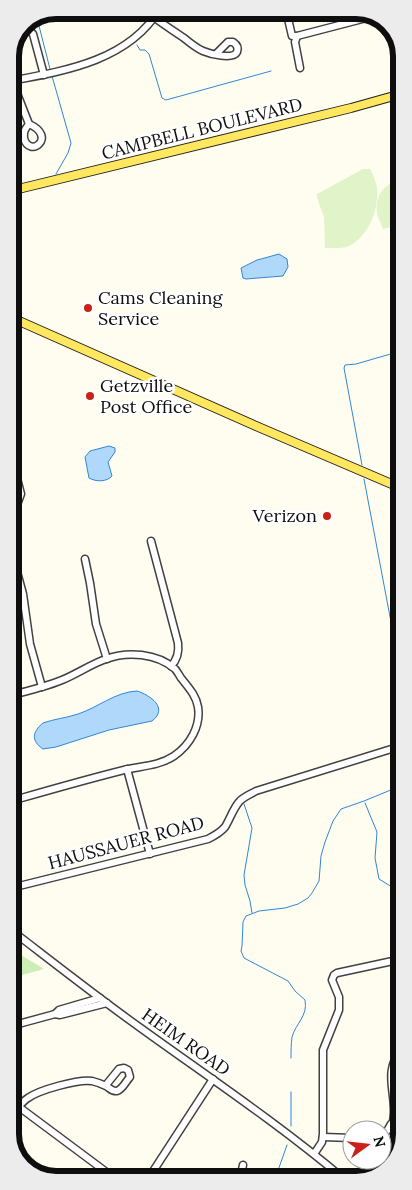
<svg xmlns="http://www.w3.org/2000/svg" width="412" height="1190" font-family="Lora,serif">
<rect width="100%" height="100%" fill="#fffdf0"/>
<path fill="#cdedb6" d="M21 955 44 969 11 978V957Z"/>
<g fill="#e1f3c8">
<path d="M363 169H370C373 175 376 181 377 188 379 209 369 236 349 246 341 249 333 248 325 248L324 217 317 198V194Z"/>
<path d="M401 179V225L383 229C381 224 378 218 377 213 375 195 384 184 401 179Z"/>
</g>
<g fill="#b0d8fb" stroke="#3186d8">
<path d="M279 254 287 259 288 267 283 276 246 279 243 278 241 268 257 260 261 259Z"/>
<path d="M109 446 115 448V452L108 462 112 476C107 482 96 482 89 478L85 457 90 451Z"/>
<path d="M137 691C150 695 169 708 152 721L109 730 56 747 43 749C31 741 32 732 43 723 54 719 66 718 78 714 97 708 115 692 137 691Z"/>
</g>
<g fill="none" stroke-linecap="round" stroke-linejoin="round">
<g stroke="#3186d8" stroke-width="1">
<path d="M37 18 50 69"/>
<path d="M137 45 140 50H145L149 54 162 98 166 100 271 71"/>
<path d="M52 76 71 143 68 153 56 174"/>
<path d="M362 465 344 368 345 365 356 364 401 351"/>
<path d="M364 479 401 675"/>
<path d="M365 803 377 832 375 858 379 879 392 887"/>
<path d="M244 804 252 828 244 875 245 885 250 901 252 913"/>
<path d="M291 1058C291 1051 291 1044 292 1037 296 1023 308 1016 305 1000L295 991 288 981 244 958 241 951 242 946 243 922 246 916 259 911 285 908 298 904 308 898 312 893 319 881 321 856 325 842 333 821 341 809 364 801 398 787 402 781"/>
<path d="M291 1092V1126"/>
<path d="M275 1179 287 1145"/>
</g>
<defs>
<g id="minor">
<path d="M286 10 292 36H297L374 16"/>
<path d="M155 18C164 25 174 31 184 38 190 43 196 48 203 51 210 54 233 60 237 52 239 47 236 44 233 42H228L216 54"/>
<path d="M21 30H29L33 34 44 75"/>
<path d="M394 34 401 57"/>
<path d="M297 36 295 42 300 68"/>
<path d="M15 80 18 96 29 124"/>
<path d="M10 81C64 71 128 61 159 10"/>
<path d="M29 124C58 137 29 159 24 138 23 132 25 129 29 124Z"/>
<path d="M11 455 21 494 18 502 11 507"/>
<path d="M151 541 178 643C179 651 177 660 171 666"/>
<path d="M11 550 23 594 30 644 42 687"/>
<path d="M85 559 90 583 96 624 107 659"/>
<path d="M11 695C28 691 45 687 62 680 77 674 91 664 106 659 127 651 157 653 175 669 177 671 179 675 181 678 188 687 196 695 198 707 201 726 190 745 174 756 159 766 141 766 124 770 88 779 53 789 18 799L11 798"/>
<path d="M127 769 150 854"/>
<path d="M11 888 208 839C214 836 220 833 225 827 230 819 233 809 239 802 243 797 251 794 256 791L401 746"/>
<path d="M11 930C54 963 97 997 142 1029 210 1078 280 1125 344 1179"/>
<path d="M55 1014 59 1010 100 998"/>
<path d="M11 1026 55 1014 60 1015 107 1003"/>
<path d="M19 1107 117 1180"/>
<path d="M11 1115C17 1110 21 1102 28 1098 39 1090 78 1079 92 1081 96 1082 102 1084 106 1086 110 1088 112 1092 117 1091 123 1089 126 1081 130 1077L128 1070 124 1068 119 1069 106 1085"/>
<path d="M392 1127C393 1122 394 1117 394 1111 394 1087 384 1070 402 1049"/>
<path d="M382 1134 387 1131 391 1124 392 1127 402 1128"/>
<path d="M323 1137 352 1138"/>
<path d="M314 1154 322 1142 323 1134V1050L339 1010V997L332 980 334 975 337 973 402 959"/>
<path d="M148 1179 213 1079"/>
<path d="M240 1179 243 1165"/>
</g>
<g id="major">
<path d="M10 191 351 108 401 94"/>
<path d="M10 317 256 426 401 488"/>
</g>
</defs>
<use href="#minor" stroke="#414141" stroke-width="9"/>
<use href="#major" stroke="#1f1f1f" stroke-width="10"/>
<use href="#minor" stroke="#fff" stroke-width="6"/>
<use href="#major" stroke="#ffe760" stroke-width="8"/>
</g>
<g fill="#ca221b" stroke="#fff" stroke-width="2">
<circle cx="88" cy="308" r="5"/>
<circle cx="90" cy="396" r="5"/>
<circle cx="327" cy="516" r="5"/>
</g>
<g text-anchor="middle" stroke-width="5" stroke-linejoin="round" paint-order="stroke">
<g font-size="18" fill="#0e0e0e" stroke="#fff">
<text transform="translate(202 129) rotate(-14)" y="6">CAMPBELL BOULEVARD</text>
<text transform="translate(126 843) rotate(-15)" y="6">HAUSSAUER ROAD</text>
<text transform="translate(186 1042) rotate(35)" y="6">HEIM ROAD</text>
</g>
<g font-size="18" fill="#0e0e0e" stroke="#fff" text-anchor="start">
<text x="98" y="304">Cams Cleaning<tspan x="98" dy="21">Service</tspan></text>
<text x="100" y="392">Getzville<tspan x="100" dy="21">Post Office</tspan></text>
<text x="317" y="522" text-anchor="end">Verizon</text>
</g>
</g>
<path d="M0 0H412V1190H0ZM56 19H356A37 37 0 0 1 393 56V1134A37 37 0 0 1 356 1171H56A37 37 0 0 1 19 1134V56A37 37 0 0 1 56 19Z" fill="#ececec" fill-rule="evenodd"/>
<path fill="none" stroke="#0e0e0e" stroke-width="6" d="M56 19H356A37 37 0 0 1 393 56V1134A37 37 0 0 1 356 1171H56A37 37 0 0 1 19 1134V56A37 37 0 0 1 56 19Z"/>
<g transform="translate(367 1145) rotate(75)"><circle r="24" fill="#ffffff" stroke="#9f9f9f"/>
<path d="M0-4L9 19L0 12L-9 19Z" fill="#ca221b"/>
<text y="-8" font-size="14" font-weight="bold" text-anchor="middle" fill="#0e0e0e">N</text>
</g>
</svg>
